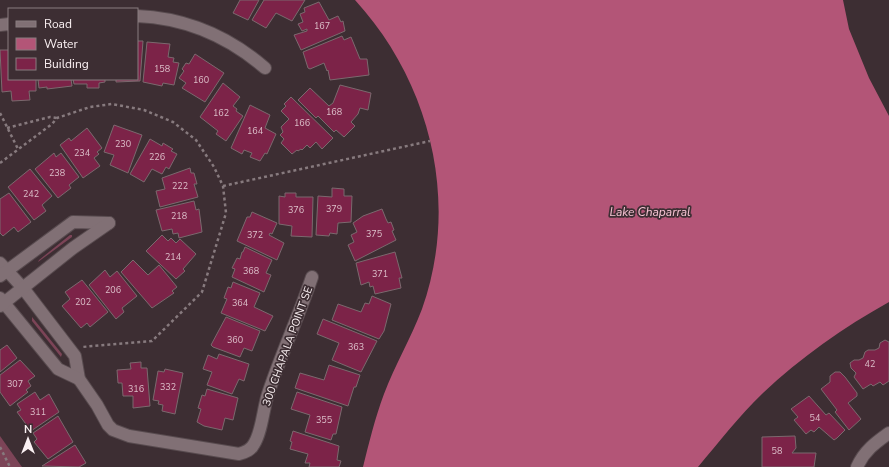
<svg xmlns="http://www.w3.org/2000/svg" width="889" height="467" font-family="'Nunito Sans',sans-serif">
<rect width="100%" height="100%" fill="#3d2e33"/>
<g fill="#7c4457">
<path d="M70 235H72V237L38 262 39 260Z"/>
<path d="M32 317 62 354 61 357 32 321Z"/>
<path d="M0 436 22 467H0Z"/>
</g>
<path fill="#b35577" d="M355 0H843L849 29 869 78 889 116V302C844 327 800 358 763 393 739 416 719 442 698 467H363C369 443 375 418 384 394 395 365 411 338 422 309 460 202 431 83 355 0Z"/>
<g fill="#7c2348" stroke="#7b696e">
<path d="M240 0H259L248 20 233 13Z"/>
<path d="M264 0H305L292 21 276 13 266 28 252 20Z"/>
<path d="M319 2 329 20 338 16 341 22 343 21 345 31 301 50 294 35 307 31V29L302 31 298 24 303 22 300 14 305 12 304 8Z"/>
<path d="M342 36 344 40 351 37 360 59H367L369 75 330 80 328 70 327 71 324 63 310 69 308 68 303 52Z"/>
<path d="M137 41H143L140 81 116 82V79H137Z"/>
<path d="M147 42 170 44 168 57 174 58 173 62 179 63 174 85 163 83 162 86 143 82Z"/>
<path d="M0 50H9V79H36V91H29L30 100 12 101 11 91 2 92Z"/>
<path d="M195 54 224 73 205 102 182 88 186 83 179 78 184 71 182 69 186 63 189 64Z"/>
<path d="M38 79H71L72 86 47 89V87L39 88Z"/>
<path d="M73 79H105V82L99 83V88H87V84H74Z"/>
<path d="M223 83 240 97 233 106 237 109 236 111 243 116 226 141 216 134 218 131 200 117Z"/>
<path d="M340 85 371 93 368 110 360 108 358 114 351 122 355 126 344 137 336 130 334 132 318 116 316 118 298 100 310 88 329 106 333 103Z"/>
<path d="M291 97 333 138 322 149 316 142 310 148 307 145 302 150 301 149 298 151 297 150 292 154 281 143 284 139 280 135 283 132 281 127 289 119 281 111 286 106 284 104Z"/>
<path d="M250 105 270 115 265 128 276 134 267 154 265 153 260 161 250 157 252 153 244 150 242 154 231 148Z"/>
<path d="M114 125 142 135 128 173 110 165 114 155 104 152Z"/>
<path d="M87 128 102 148 97 152 99 154 94 158 100 166 83 178 60 145 69 138 71 141Z"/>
<path d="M150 139 162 146 163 143 173 149 171 151 177 154 169 169 166 167 162 174 152 169 144 182 130 174Z"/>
<path d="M54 153 56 157 61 153 79 177 69 185 71 188 58 198 35 169Z"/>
<path d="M190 168 191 173H194L197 184H194L198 197 160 207 156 191 165 189 162 178Z"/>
<path d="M30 169 52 196 42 205 46 211 34 220 8 187Z"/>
<path d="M332 188 344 189V196H352L351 222 338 223 337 234 330 233 329 236 316 235 318 196 332 197Z"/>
<path d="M9 193 31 222 18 232 14 227 3 236 0 233V199Z"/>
<path d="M285 193H296V197H313L312 237 291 236 292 226 279 224V196L285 197Z"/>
<path d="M194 201 196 210 199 209 202 232 179 238 178 233 173 234 172 229 162 231 156 210Z"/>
<path d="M382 209 386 219 388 223 391 222 394 230 392 231 396 240 355 261 348 245 354 242 351 235 357 232 353 223 363 216Z"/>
<path d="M252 212 277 223 272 234 270 233 269 235 284 243 277 260 237 241 247 217H250Z"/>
<path d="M162 235 168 241 171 238 176 243 180 239 196 254 183 269 185 271 176 279 146 251Z"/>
<path d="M245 247 272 260 266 273 271 275 264 292 232 277 235 269 232 268 237 258 240 259 242 252H243Z"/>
<path d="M395 252 402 278H399L401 288 375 294 373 286 370 287 369 282 361 285 356 263Z"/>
<path d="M133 260 148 275 159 265 177 287 172 291 174 293 152 308 121 272Z"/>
<path d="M105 270 110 277 117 271 137 296 122 308 124 312 116 319 89 285Z"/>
<path d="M82 280 108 312 90 327 87 323 81 328 62 306 70 299 65 292Z"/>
<path d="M233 282 260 293 254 307 273 316 265 331 221 313 227 299 224 298 228 287 231 288Z"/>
<path d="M372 296 391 304 384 331 379 339 332 320 338 304 361 312 365 303 369 304Z"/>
<path d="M226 317 260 331 252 351 244 348 240 357 213 347 211 345Z"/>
<path d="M323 319 377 341 361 372 332 360 339 343 317 334Z"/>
<path d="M885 340 889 342V381L883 385 880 382 873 386 871 384 863 389 854 377 856 373 851 368 850 363 854 360H859L863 358 865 352 868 350H875L879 348 880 343Z"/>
<path d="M7 345 17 358 0 372V350Z"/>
<path d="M219 354 249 364 244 381 239 379 232 394 207 385 212 372 203 369 208 355 217 359Z"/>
<path d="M20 360 35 376 28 381 31 386 26 390 28 392 10 406 0 392V375Z"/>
<path d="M141 362V368H147L150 406 133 408V396H123L122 383H118L117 370 131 369 130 363Z"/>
<path d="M329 365 360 375 356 387H354L348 406 295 388 300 373 324 380Z"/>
<path d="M165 369 183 373 175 414 162 411 163 405 158 404 159 401 153 400 158 371 164 372Z"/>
<path d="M835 372H840L845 377 857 393V396L848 403 861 419 849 430 835 412 837 410 821 389 830 382V376Z"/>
<path d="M207 389 238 398 233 420 225 418 222 430 204 426 197 422 201 409 198 408 202 395 205 396Z"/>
<path d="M35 392 40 400 49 394 59 412 31 431 17 412 21 410 17 404Z"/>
<path d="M297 392 342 407 336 434H333L331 440 305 432 310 415 291 409Z"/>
<path d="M809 396 826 415 829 413 845 430 837 438 834 440 819 427 814 432 811 430 806 434 794 420 798 417 791 409Z"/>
<path d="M58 416 73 442 48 459 34 442 37 439 33 433Z"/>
<path d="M293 431 339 446 337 460 341 461 339 467H309L310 463H305L308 454 290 449 292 442 290 441Z"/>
<path d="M795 436 796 448 792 453H816L814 467H762V437Z"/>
<path d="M75 445 86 463 79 467 42 466Z"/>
</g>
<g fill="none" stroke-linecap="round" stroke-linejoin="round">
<defs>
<g id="minor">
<path d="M137 16C186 18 228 36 265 68"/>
<path d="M0 25 9 24"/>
<path d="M0 263 23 288 75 356 79 379 97 405 108 425 113 430 129 436 239 454C246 452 251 450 254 444 262 432 263 409 268 394 281 354 299 316 312 277"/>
<path d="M0 276 73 222 109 223"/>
<path d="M0 298 58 369 79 379"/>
<path d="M0 306 73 248 109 223"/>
<path d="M857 467C864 451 875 443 889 433"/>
</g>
</defs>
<use href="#minor" stroke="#584b4f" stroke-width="14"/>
<g stroke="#877a7e" stroke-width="2.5" stroke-dasharray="3 3" stroke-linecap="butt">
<path d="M0 113 18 149"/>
<path d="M7 128 50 117 57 118"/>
<path d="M0 163 52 124 57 118 90 107 112 104 144 110 173 122 196 140 214 167 223 186 226 213 202 292 152 341 82 347"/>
<path d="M223 186 430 141"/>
<path d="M0 447 10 467"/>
</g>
<use href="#minor" stroke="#817075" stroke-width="12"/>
</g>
<g text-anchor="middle" stroke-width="3.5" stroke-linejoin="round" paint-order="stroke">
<g font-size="9" fill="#dbbec8">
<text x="322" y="29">167</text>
<text x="162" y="72">158</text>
<text x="201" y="83">160</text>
<text x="334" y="115">168</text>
<text x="221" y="116">162</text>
<text x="302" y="126">166</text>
<text x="255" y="134">164</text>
<text x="123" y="147">230</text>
<text x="82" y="156">234</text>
<text x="157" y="160">226</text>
<text x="57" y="176">238</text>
<text x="180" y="189">222</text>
<text x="31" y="197">242</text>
<text x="334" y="212">379</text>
<text x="296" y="213">376</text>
<text x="179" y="219">218</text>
<text x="374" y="237">375</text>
<text x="255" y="238">372</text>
<text x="173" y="260">214</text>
<text x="251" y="274">368</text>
<text x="380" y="277">371</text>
<text x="113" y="293">206</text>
<text x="83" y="305">202</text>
<text x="240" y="306">364</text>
<text x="235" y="343">360</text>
<text x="356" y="350">363</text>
<text x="870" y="367">42</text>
<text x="15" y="387">307</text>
<text x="168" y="390">332</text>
<text x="136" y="392">316</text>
<text x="38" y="415">311</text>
<text x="815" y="421">54</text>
<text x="324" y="423">355</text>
<text x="777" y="454">58</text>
</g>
<g font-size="11" fill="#fbf1f3" stroke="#3d2e33">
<text transform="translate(287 346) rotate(-70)" y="4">300 CHAPALA POINT SE</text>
</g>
<g font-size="12" font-style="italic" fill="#f8c4d4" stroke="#3d2e33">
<text x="650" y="216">Lake Chaparral</text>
</g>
</g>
<rect x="8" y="8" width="130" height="72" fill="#3d2e33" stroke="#897c80"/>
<rect x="16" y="21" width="20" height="6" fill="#817075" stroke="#897c80"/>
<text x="44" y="28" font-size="12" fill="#fbf1f3">Road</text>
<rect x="16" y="38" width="20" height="12" fill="#b35577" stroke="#897c80"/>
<text x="44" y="48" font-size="12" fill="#fbf1f3">Water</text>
<rect x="16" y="58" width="20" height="12" fill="#7c2348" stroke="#897c80"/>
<text x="44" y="68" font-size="12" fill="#fbf1f3">Building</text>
<g transform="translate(28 439)" stroke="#3d2e33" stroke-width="3" paint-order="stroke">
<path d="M0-3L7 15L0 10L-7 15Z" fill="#fbf1f3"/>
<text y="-6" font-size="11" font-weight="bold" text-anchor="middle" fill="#fbf1f3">N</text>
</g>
</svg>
